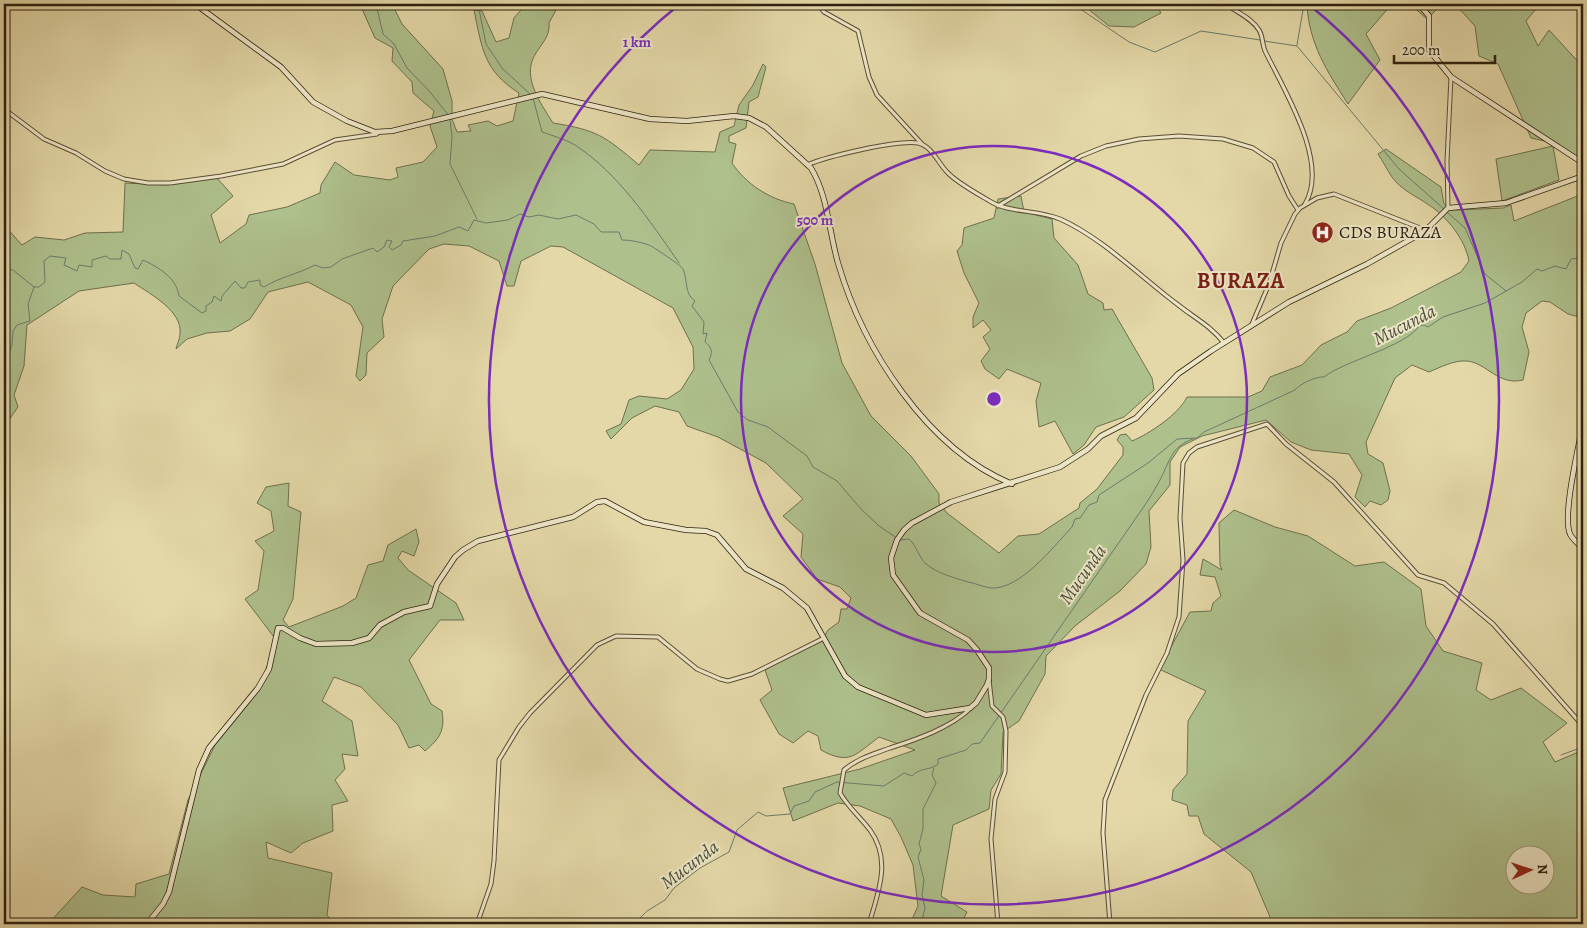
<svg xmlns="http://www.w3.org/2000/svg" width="1587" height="928" font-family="Alegreya,serif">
<rect width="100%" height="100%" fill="#e4d8a8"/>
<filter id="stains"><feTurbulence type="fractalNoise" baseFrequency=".004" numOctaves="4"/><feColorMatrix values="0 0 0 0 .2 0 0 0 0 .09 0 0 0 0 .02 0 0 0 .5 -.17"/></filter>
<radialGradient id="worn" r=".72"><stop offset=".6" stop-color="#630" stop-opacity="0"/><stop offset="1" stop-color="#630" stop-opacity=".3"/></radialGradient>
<g fill="#aec08c" stroke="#6e704e" fill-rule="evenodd">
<path d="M367 4H392L402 24 443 69 452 101V119L457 132 471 131 468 125 488 121 497 126 513 121 519 93C484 71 482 49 474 10L482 11 496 42 509 38 514 18 526 4H553L557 8 549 23C551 40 534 49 531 65 527 85 543 107 553 123 597 130 605 136 639 165L650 150 715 152 720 132 734 126 739 105 753 85 763 64 766 67 758 97 749 102 746 128 729 136V142L736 144 732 163C746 184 769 199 794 204L815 264 842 363 871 416 911 456 939 494V503L947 513 999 553 1018 536 1039 534 1079 508 1080 503 1097 489 1123 455V447L1117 440 1120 435 1126 434 1132 441C1149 434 1179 414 1187 397H1248L1262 391 1270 377 1302 365 1321 345 1347 332 1357 321 1391 308 1461 272 1469 261C1465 239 1447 217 1429 205 1416 196 1401 190 1392 177 1387 170 1383 161 1378 154L1386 149 1441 187 1444 204 1456 210 1503 208 1511 205 1514 221 1575 197 1583 192V318L1568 314 1550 302 1542 301 1526 313 1522 327 1529 352 1523 380C1498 386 1487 363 1467 361 1454 360 1441 367 1429 372L1412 365 1395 378 1366 442 1368 454 1383 463 1390 491 1388 500 1381 505 1370 501 1365 507 1355 497 1362 475 1349 454 1311 450 1291 442 1266 420 1202 436 1180 447 1170 462V485L1149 511 1151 547 1146 564 1120 591 1075 626 1046 656 1045 674 1019 721 1003 732 1001 774 991 790 989 809 953 825 941 896 967 912 961 924H910L918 906 913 865 901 837 891 819 860 806 838 803 793 821 783 788 860 769 915 750 879 737C856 754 850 766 821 750L818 736 808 731 793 743 779 734 760 700 772 690 765 670 823 638 828 630 839 622 841 609H847L851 598 840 587 817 579 801 557 803 534 783 516 803 499 766 463 718 437 687 426 679 412 655 406 632 418 611 439 606 431 621 424 629 400 639 396 667 399 681 390 694 369 693 347 673 308 563 247 551 246 521 261 514 286H507L499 261 469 246 444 244 429 249 393 286 382 319 384 337 367 353 366 375 360 381 356 376 363 327 351 305 308 282 268 292 250 319 230 331 207 333 187 339 176 349C177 344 180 339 180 334 183 311 150 294 134 283L79 291 27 325 24 366 14 395 18 407 4 427V221L5 226 22 245 35 237 64 240 85 233 123 232 125 183 167 185 217 178 233 196 211 215 220 243 246 224 249 215 287 207 320 193 321 185 335 162 354 175 390 180 398 177 396 168 423 162 437 147 430 126 434 111 413 93 412 82 392 61 393 48 375 38 362 9Z"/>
<path d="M1082 4H1156L1161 13 1134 27 1109 26Z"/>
<path d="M1307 4H1392L1366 34 1380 60 1348 104C1327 71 1309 44 1307 4Z"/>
<path d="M1410 4H1442L1427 19Z"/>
<path d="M1455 4H1540L1526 21 1538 46 1549 30 1583 67V161L1549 142 1531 138 1498 64 1479 56 1475 26Z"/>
<path d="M1553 146 1559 180 1502 201 1496 159Z"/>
<path d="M1021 196 1024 212 1052 219 1054 238 1078 265 1088 294 1103 303 1104 310 1112 309 1152 378 1154 390 1124 417 1096 427 1084 445 1073 454 1055 421 1039 427 1036 401 1041 383 1007 369 999 379 985 369 981 361 990 349 983 337 991 330 983 320 973 328V317L979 303 964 273 957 251 962 245 964 228 994 218 998 199Z"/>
<path d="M289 483 288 506 301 512 293 599 283 620 289 627 343 606 356 598 368 565 383 561 388 545 416 529 419 542 414 556 402 551 398 558 408 570 456 603 464 620H440L409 660 431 704 442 711C445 731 440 738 425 751L419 745 409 748 398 725 361 687 334 677 322 701 352 721 358 756 342 754 345 769 335 780 348 801 332 805 333 831 303 843 291 853 266 842 268 858 332 873 327 915 334 924H279L275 922V924H48L82 887 103 895 135 897 136 884 169 874 188 800 215 745 250 702 264 674 277 641 245 599 258 590 264 551 255 541 274 531 271 511 257 503 266 487Z"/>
<path d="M1234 510 1275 527 1308 536 1355 566 1384 562 1421 589 1426 626 1443 651 1482 663 1476 690 1491 700 1521 688 1567 723 1543 742 1555 762 1583 750V924H1273L1251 872 1204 834 1198 816H1189L1187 805 1172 800 1173 790 1187 774 1188 721 1206 691 1159 669 1190 612 1211 611 1213 603 1221 596 1215 577 1200 575 1203 559 1222 570 1220 565 1219 523ZM1514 856H1544V886H1514Z"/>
</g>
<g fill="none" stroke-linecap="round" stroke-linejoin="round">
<g stroke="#6b7c6b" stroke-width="1">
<path d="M376 4 383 34 394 44 407 68 430 92 449 116"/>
<path d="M478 4 486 44 502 68 531 95"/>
<path d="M1073 4 1129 42 1155 52 1201 31 1260 40"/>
<path d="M1264 41 1297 46 1399 169 1444 209"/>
<path d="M1297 45 1304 4"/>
<path d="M533 98 542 132C553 136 565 139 575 145 618 173 650 221 679 263"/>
<path d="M450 120 452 136 450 164 477 219"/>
<path d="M1447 212 1465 228 1485 274 1506 291"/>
<path d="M4 269 13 270 34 287H39L45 282 44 261 50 256 66 258 64 265 77 271 79 265 92 267V260L106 256 110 259H121L122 250 129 254 135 268 138 269 143 260C158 267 177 278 179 296L202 313 206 311V306L212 302 214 296 221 301 222 296 235 281 241 288H245L248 282 260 280V285L264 287C280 277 298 274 315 265L323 268 331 267 342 259 373 248 377 252 384 247 387 240 392 241 389 247 392 250 401 245 403 241 435 236 459 227 468 231 474 220 486 223 508 220 520 214 529 217 539 215 558 219 576 215 594 224 601 232H619L622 240C631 240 640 242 649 245 652 246 682 266 683 269 688 280 684 294 695 301L692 306 704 322 703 334 707 333 705 342C712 347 713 353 709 360L738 412 748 420 768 427 807 456 813 467 837 481 861 509 879 526 897 538"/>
<path d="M4 364 12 345 13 331 17 325 30 321 28 304 34 287"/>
<path d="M1197 438 1204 432 1295 390C1299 384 1317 376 1324 377 1344 361 1407 346 1419 326L1424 325 1428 327 1443 317 1485 303 1522 282 1537 269 1542 271 1555 266 1566 269 1571 259 1583 258"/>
<path d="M900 540 909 539C917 546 919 558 926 564 939 574 952 577 968 582 975 583 983 587 991 588 1020 590 1053 547 1072 527L1075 519 1080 518 1089 505 1097 502 1099 495 1148 463 1177 439 1197 438"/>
<path d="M1561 755 1583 747"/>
<path d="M634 924 647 911 665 900 674 888 700 868 729 852 737 830 758 812 766 816 790 814 794 806 809 801 815 792 837 782 884 786 904 773 912 776C920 767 930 771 938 764V759L966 750 972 744 980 743 1147 502C1152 494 1157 486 1161 478 1170 460 1172 446 1193 439"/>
<path d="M921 924 925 908 922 895 924 880 918 857 921 849 919 844 923 829V809L936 783 932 775 934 768"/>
</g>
<defs>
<g id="street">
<path d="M818 4 824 12 858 31 869 77 877 95 922 144"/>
<path d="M1226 4C1236 12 1252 18 1259 30 1263 36 1262 44 1265 51 1284 90 1330 163 1305 204"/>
<path d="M4 109 44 139 76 153 105 171 124 179 148 183H170L221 176 283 164 335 140 377 134"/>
<path d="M807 165C828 156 896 140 918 143 932 146 938 163 947 172 956 182 976 193 988 200 1009 214 1037 209 1060 219 1101 237 1141 277 1177 304 1193 317 1211 326 1224 343"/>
<path d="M998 206 1081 156 1106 146 1139 139 1179 136 1223 139 1253 148 1274 162 1289 196 1298 210"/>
<path d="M1448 208 1447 161 1451 77"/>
<path d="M1252 324 1269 284 1281 243 1295 214 1300 208 1317 198 1334 194 1425 230"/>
<path d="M989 680 992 706 1003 717 1006 731 1005 772 995 799 991 839 998 924"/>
<path d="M477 924 491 884 494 861 499 760 519 727 530 713 597 645 616 636 658 637 697 669 720 679 728 681 752 674 824 638"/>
<path d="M869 924C878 893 892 860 870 830 860 817 848 807 840 793L844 770C858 758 874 754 890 748 918 739 950 728 971 708"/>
<path d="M1110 924 1103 833 1105 800 1146 695 1167 653 1179 617 1183 560 1180 518 1183 463 1189 453 1197 447 1267 424 1286 444 1334 482 1418 575 1444 583 1493 624 1583 726"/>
</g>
<g id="secondary">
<path d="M195 4 281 67 313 102 347 121 375 132 392 131 542 94 650 119 687 121 734 116 749 118 766 127 811 168C828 196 829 232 838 263 863 349 927 449 1012 484"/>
<path d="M1419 4 1429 16V50L1451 77 1583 163"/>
<path d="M1583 423C1579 446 1562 515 1570 534 1573 540 1579 544 1583 549"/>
<path d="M147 924 163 904 169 892 199 770 209 748 258 688 269 669 278 628H283L300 638 316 644 352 643 369 638 380 625 404 612 430 606 437 584 455 557 463 550 478 541 573 517 597 502 605 501 644 522 686 530 706 531 717 535 746 569 783 588 807 608 845 676 858 687 926 715 970 708 976 703 987 685 989 679V668L977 650 968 640 920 613 893 575 891 558 897 540 904 530 912 523 951 502 1060 467 1088 449 1101 436 1136 418 1178 374 1211 351 1289 302 1367 264 1420 234 1429 227 1448 208 1506 203 1583 176"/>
</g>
</defs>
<use href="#street" stroke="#5b4e35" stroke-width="5"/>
<use href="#secondary" stroke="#2d200f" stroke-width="6"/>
<use href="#street" stroke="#ede6c6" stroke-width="3"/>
<use href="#secondary" stroke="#ede6c6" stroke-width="4.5"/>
</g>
<g fill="none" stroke="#7b2cbf" stroke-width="2.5">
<circle cx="994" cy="399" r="253"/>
<path d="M1308 4A505 505 0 1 1 680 4"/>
</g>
<defs>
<symbol id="hospital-disc" viewBox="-11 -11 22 22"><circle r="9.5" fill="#8f2418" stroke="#ede6c6"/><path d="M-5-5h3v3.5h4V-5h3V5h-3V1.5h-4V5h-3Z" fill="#fff"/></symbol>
</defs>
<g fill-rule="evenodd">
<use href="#hospital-disc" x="1310" y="220" width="25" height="25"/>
</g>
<g text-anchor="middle" stroke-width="4" stroke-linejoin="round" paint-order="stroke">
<g font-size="18" fill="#2d200f" stroke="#ede6c6" text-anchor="start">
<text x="1339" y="238">CDS BURAZA</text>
</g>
<g font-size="19" font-style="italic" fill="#4c4e3d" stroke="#ede6c6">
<text transform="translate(1404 324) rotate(-27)" y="7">Mucunda</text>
<text transform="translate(1082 574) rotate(-55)" y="7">Mucunda</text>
<text transform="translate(689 864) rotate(-37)" y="7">Mucunda</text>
</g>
<g font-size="22" font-weight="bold" letter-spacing="1" fill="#7a1f14" stroke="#ede6c6">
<text x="1241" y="288">BURAZA</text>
</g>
</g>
<circle cx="994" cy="399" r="8" fill="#7b2cbf" stroke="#ede6c6" stroke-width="2.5"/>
<g font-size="15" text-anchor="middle" font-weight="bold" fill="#7b2cbf" stroke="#ede6c6" stroke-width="4" stroke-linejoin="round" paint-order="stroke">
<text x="637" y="47">1 km</text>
<text x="815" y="225">500 m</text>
</g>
<rect width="1587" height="928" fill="none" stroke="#e4d8a8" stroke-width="20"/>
<rect x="5" y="5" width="1577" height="918" fill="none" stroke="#2d200f" stroke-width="2.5"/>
<rect x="10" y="10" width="1567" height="908" fill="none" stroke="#2d200f"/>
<g transform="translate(1530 870) rotate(87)"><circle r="24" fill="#ede6c6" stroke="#a0977d"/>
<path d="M0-4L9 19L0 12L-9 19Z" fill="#8f2418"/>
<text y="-8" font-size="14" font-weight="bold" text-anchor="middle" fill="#2d200f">N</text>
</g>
<path d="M1394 55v8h101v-8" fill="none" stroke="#2d200f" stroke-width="2.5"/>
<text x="1402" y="55" font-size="15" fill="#2d200f" stroke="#ede6c6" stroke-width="4" paint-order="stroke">200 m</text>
<rect width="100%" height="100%" filter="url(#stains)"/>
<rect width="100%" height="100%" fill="url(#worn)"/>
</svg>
